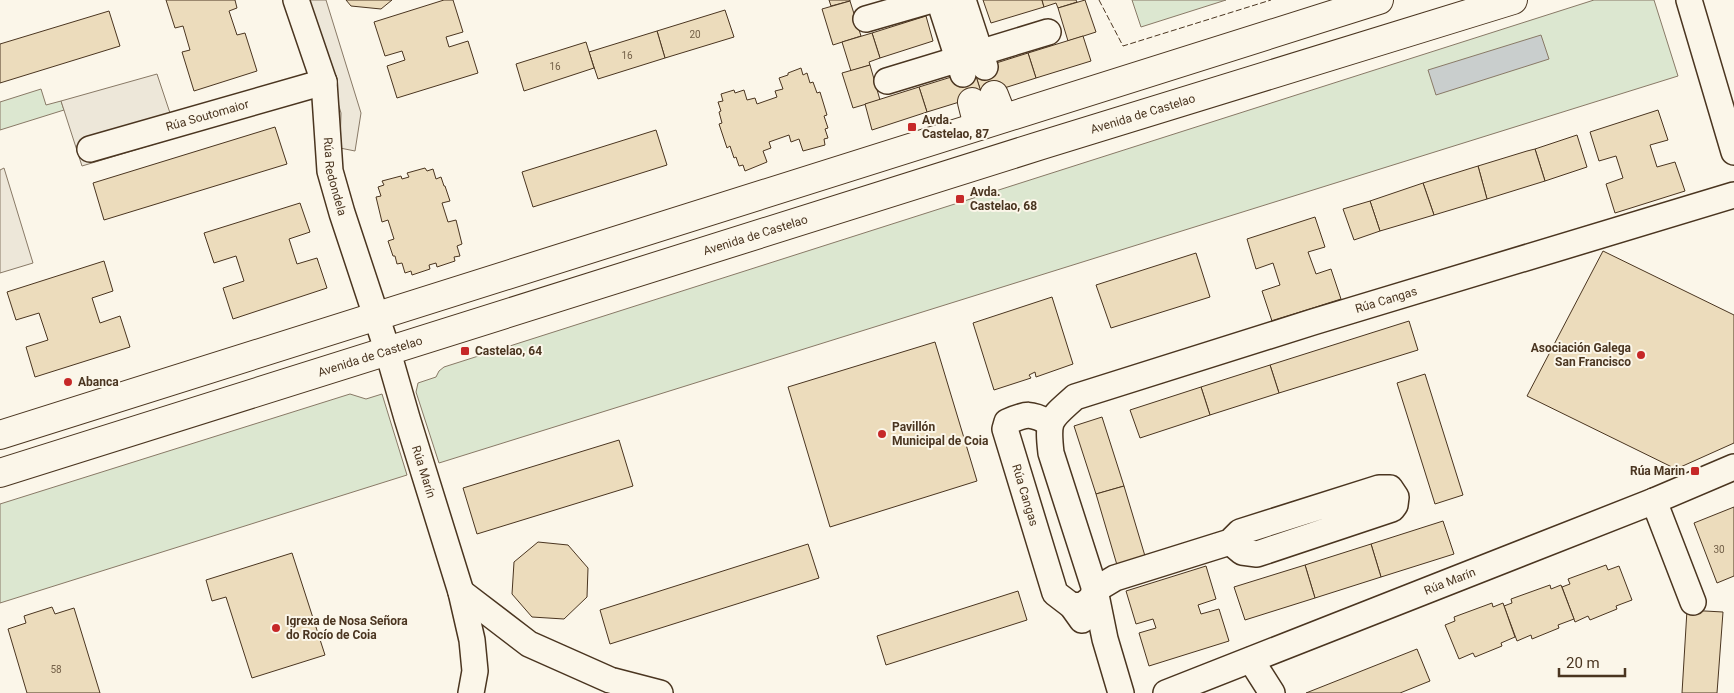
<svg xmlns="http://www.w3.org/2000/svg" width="1734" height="693" font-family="Roboto,sans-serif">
<rect width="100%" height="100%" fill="#fbf6e9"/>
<g fill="#dce7d0" stroke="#887966">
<path d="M1132 0H1226L1141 27Z"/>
<path d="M1594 0H1654L1678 76 439 463 416 392 418 383 436 377 439 371 444 367Z"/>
<path d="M41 89 46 105 61 101 64 110 0 130V102Z"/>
<path d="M350 394 366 399 382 394 407 475 0 603V504Z"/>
</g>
<g fill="#ede7d9" stroke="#887966">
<path d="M307 0H326L361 113 355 151 340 148 341 113Z"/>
<path d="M157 74 178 137 82 166 61 101Z"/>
<path d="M4 168 33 263 0 273V170Z"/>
</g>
<path fill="#c9cecd" stroke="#887966" d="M1541 35 1549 59 1436 95 1428 70Z"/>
<g fill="#ecdcbc" stroke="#4a3520">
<path d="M166 0H235L237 8 229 11 237 35 245 33 257 71 194 91 182 52 190 50 183 26 175 28Z"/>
<path d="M346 0H392L381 9 351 6Z"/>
<path d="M444 0H453L463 32 446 37 449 47 468 41 478 73 397 98 387 66 405 60 402 51 385 56 374 22Z"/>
<path d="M829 0H850V1L831 6Z"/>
<path d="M983 0H1042L1044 7 991 23Z"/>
<path d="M1042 0H1076L1077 2 1058 8 1056 3 1044 7Z"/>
<path d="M1085 0 1096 32 1068 41 1058 8Z"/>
<path d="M850 1 861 36 833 45 822 9Z"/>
<path d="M725 10 734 37 665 58 657 31Z"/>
<path d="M109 11 120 46 0 83V44Z"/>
<path d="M926 16 933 41 880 58 872 33Z"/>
<path d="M657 31 665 58 598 79 589 52Z"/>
<path d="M872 33 880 58 869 62 870 65 851 71 842 42Z"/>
<path d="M1083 36 1091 61 1036 78 1028 53Z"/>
<path d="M586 42 594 68 524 91 516 64Z"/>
<path d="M1028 53 1036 78 982 95 974 70Z"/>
<path d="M870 65 880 100 853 108 842 73Z"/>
<path d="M801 68 803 75 807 73 810 83 813 82 817 93 820 92 827 115 824 116 828 128 825 129 828 138 824 139 825 145 803 151 799 139 791 142 789 135 769 142 771 148 763 151 767 162 745 171 743 165 739 166 736 157 734 158 730 146 727 148 719 124 722 123 719 112 721 111 718 102 723 101 721 94 734 90 735 93 744 90 747 100 755 98 757 104 777 97 775 91 783 89 779 78 788 75V73Z"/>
<path d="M974 70 982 95 927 112 919 87Z"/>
<path d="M919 87 927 112 872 130 865 104Z"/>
<path d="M1658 110 1668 140 1650 145 1657 167 1675 162 1685 191 1615 213 1606 184 1623 178 1616 156 1599 161 1590 132Z"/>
<path d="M275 127 287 164 104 220 93 183Z"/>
<path d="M656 130 667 165 533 207 522 172Z"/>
<path d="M1577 135 1587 167 1545 181 1535 149Z"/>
<path d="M1535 149 1545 181 1487 199 1478 166 1527 151Z"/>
<path d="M1478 166 1487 199 1434 215 1423 183Z"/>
<path d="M425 168 427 171 433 169 436 179 441 177 444 186H445L450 201 442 203 448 222 456 220 462 244 457 246 460 256 454 257 455 261 437 267 436 263 429 265 430 269 412 275 411 271 405 273 402 263 397 264 395 256H393L388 241 394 239 388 220 382 222 376 197 381 196 378 187 384 185 382 181 401 176 402 179 409 177 407 173Z"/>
<path d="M1423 183 1434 215 1380 231 1370 201Z"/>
<path d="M1370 201 1380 231 1354 240 1343 209Z"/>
<path d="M300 203 310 232 289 239 297 264 317 258 327 288 233 319 223 288 244 281 236 256 214 263 204 233Z"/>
<path d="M1315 217 1325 247 1308 252 1316 274 1331 269 1341 299 1272 321 1262 291 1280 285 1273 263 1256 269 1247 239Z"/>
<path d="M1603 251 1734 315V443L1676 469 1527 396Z"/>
<path d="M1196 253 1210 297 1111 328 1096 285Z"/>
<path d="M104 261 113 291 92 298 100 323 120 316 130 347 35 377 26 347 48 340 39 313 16 320 7 292Z"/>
<path d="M1052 297 1073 364 1036 377 1035 372 1029 375 1031 378 994 390 973 323Z"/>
<path d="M1409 321 1418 350 1279 393 1270 365Z"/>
<path d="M935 342 977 481 830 527 788 387Z"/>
<path d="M1270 365 1279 393 1210 415 1201 387Z"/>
<path d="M1425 374 1463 495 1435 504 1397 383Z"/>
<path d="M1201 387 1210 415 1140 438 1130 410Z"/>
<path d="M1102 417 1124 486 1096 494 1074 426Z"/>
<path d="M619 440 633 486 477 534 463 488Z"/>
<path d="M1124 486 1145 556 1117 565 1096 494Z"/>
<path d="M1734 507V576L1717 583 1694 523Z"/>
<path d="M1443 521 1454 554 1381 577 1371 544Z"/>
<path d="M538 542 568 545 588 568 587 597 564 619 532 617 512 594 514 562Z"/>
<path d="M808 544 819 578 610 644 600 610Z"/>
<path d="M1371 544 1381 577 1315 598 1305 565Z"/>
<path d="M292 553 325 655 252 678 226 597 212 601 206 580Z"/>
<path d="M1305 565 1315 598 1245 620 1234 587Z"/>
<path d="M1606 565 1608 570 1619 566 1632 600 1616 606 1617 609 1590 620 1588 616 1575 622 1562 587 1570 584 1568 579Z"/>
<path d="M1206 566 1216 599 1198 605 1201 614 1219 609 1229 641 1149 666 1139 633 1156 628 1153 619 1136 624 1126 591Z"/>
<path d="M1550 585 1551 589 1561 585 1574 619 1558 625 1559 628 1532 639 1531 635 1517 641 1504 606 1512 603 1511 599Z"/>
<path d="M1018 591 1027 620 886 665 877 636Z"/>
<path d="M1492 603 1493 607 1503 603 1515 637 1501 643 1502 646 1475 657 1473 653 1459 659 1445 625 1455 621 1454 617Z"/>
<path d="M52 607 55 614 74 608 100 693H27L8 629 26 623 24 616Z"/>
<path d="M1687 610 1723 612 1717 693H1682Z"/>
<path d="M1417 649 1430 681 1400 693H1306Z"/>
</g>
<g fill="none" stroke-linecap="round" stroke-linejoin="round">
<defs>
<g id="minor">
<path id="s1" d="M296 0 324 82 330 171 342 213 388 352 407 418 461 592 472 640 475 671 471 693"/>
<path d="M939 0 963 74"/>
<path d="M963 0 985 67"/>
<path d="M1689 0 1734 152"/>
<path d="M866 19 932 0"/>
<path d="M887 81 1048 32"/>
<path id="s2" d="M90 149 324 82"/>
<path id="s3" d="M1050 423C1031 413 1027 413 1007 422L1005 429 1055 593 1072 606 1082 620"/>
<path d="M1654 501 1693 602"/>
<path d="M461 592 529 644 610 680 660 693"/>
<path d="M1072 606 1083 605 1091 599 1095 590 1115 578 1230 542 1242 552 1257 554 1392 509 1395 505 1396 497 1390 488H1379L1240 532 1230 542"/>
<path d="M1251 660 1272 693"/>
<path id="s4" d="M1121 693 1105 639 1095 590 1051 453C1047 418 1050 420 1075 397L1313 322 1734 195"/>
<path id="s5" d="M1166 693 1654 501 1734 467"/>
</g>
<g id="major">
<path d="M994 95 1003 118"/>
<path d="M972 102 978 126"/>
<path d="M0 435 1379 0"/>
<path id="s6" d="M0 473 1042 145 1513 0"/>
</g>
</defs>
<use href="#minor" stroke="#4a3520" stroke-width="28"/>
<use href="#major" stroke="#4a3520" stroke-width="30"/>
<use href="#minor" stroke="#fbf6e9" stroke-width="25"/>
<use href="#major" stroke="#fbf6e9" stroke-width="28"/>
<path stroke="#4a3520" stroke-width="1" stroke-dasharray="6 2.5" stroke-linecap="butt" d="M1099 0 1123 46 1271 0"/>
</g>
<g fill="#c62828" stroke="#fbf6e9" stroke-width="2">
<rect x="907" y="122" width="10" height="10" rx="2.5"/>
<rect x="955" y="194" width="10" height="10" rx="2.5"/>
<rect x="460" y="346" width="10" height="10" rx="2.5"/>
<circle cx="1641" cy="355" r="5"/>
<circle cx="68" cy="382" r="5"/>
<circle cx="882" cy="434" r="5"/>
<rect x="1690" y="466" width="10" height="10" rx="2.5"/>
<circle cx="276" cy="628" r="5"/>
</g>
<g text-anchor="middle" stroke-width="4" stroke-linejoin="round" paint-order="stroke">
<g font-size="10" fill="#725f47">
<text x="695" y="38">20</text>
<text x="627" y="59">16</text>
<text x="555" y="70">16</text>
<text x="1719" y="553">30</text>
<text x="56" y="673">58</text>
</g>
<g font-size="12" fill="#4a3520" stroke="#fbf6e9">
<text dy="4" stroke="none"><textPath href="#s6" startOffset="1198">Avenida de Castelao</textPath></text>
<text dy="4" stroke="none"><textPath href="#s2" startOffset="122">Rúa Soutomaior</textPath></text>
<text dy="4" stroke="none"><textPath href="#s1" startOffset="182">Rúa Redondela</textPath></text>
<text dy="4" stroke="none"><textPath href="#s6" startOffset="792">Avenida de Castelao</textPath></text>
<text dy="4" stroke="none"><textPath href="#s4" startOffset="642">Rúa Cangas</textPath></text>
<text dy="4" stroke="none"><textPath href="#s6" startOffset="388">Avenida de Castelao</textPath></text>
<text dy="4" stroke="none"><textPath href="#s1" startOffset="491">Rúa Marín</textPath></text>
<text dy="4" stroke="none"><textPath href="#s3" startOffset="122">Rúa Cangas</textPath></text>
<text dy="4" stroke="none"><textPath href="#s5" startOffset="305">Rúa Marín</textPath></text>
</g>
<g font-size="12" font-weight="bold" fill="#4a3520" stroke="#fbf6e9" text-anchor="start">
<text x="922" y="124">Avda.<tspan x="922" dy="14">Castelao, 87</tspan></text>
<text x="970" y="196">Avda.<tspan x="970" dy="14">Castelao, 68</tspan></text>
<text x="1631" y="352" text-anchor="end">Asociación Galega<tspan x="1631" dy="14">San Francisco</tspan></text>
<text x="475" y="355">Castelao, 64</text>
<text x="78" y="386">Abanca</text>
<text x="892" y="431">Pavillón<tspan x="892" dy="14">Municipal de Coia</tspan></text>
<text x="1685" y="475" text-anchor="end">Rúa Marin</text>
<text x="286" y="625">Igrexa de Nosa Señora<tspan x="286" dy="14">do Rocío de Coia</tspan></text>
</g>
</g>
<path d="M1559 668v8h66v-8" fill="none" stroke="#4a3520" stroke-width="2.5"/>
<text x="1566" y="668" font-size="15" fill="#4a3520" stroke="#fbf6e9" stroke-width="4" paint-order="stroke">20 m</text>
</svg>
